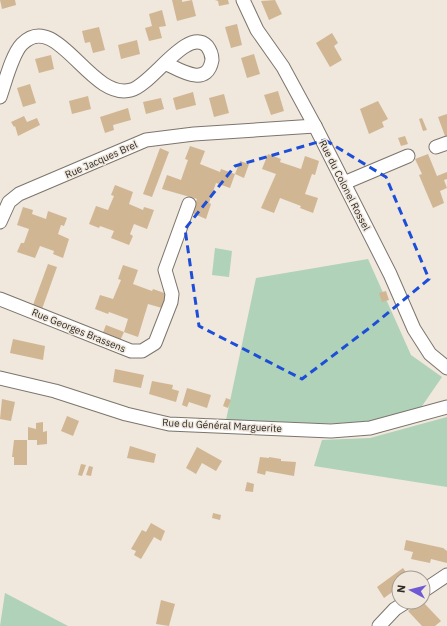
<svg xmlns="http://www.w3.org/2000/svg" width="447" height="626" font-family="'IBM Plex Sans',sans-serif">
<rect width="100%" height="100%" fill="#f0e7dd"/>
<g fill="#afd2b8">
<path d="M215 248 232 251 229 277 212 275Z"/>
<path d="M368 259 411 355 442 377 420 409 374 421 340 424 226 420 256 278Z"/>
<path d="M447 417V487L314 466 322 440 370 438Z"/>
<path d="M5 593 68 626H0Z"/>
</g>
<g fill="#d1b694">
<path d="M0 0H15L16 5 2 9Z"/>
<path d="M172 0H182V2L192 0 196 16 177 21Z"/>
<path d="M215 0H228L229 4 219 6 218 1Z"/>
<path d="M275 0 282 14 269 20 261 1Z"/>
<path d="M162 10 166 26 159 27 162 38 149 41 145 28 152 26 149 14Z"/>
<path d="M237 24 242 45 231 48 225 27Z"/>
<path d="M99 27 105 50 93 53 90 42 85 43 82 31Z"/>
<path d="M332 33 338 43 334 46 342 60 330 67 316 43Z"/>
<path d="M137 40 140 54 121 59 118 45Z"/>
<path d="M254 54 260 74 247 78 241 58Z"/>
<path d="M51 55 54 69 39 73 35 59Z"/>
<path d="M30 84 36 103 23 107 17 88Z"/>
<path d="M278 91 284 111 271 115 264 95Z"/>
<path d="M193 92 196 105 176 110 173 98Z"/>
<path d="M224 94 229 113 214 117 209 98Z"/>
<path d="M88 96 91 109 72 114 69 101Z"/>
<path d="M161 98 164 109 146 114 143 102Z"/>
<path d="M378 101 388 119 382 122 384 127 369 134 360 109Z"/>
<path d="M128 108 131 120 113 125 114 130 105 133 100 117Z"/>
<path d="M447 114V136H445L438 117Z"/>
<path d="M24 116 27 122 37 118 40 125 18 136 15 126 14 127 11 122Z"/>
<path d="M422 118 427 130 423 131 419 119Z"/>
<path d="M405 136 408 144 401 146 398 138Z"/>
<path d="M190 146 205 151 200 164 220 172 221 169 235 174 230 188 216 183 209 203 211 204 206 219 192 213 197 199 162 189 167 175 181 180 188 160 185 159Z"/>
<path d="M160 148 169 152 152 197 143 194Z"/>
<path d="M268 154 281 159 280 162 301 169 305 156 319 161 315 175 312 174 305 194 318 198 313 213 300 208 301 206 280 198 274 213 261 208 276 174 262 169Z"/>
<path d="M428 154 437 176 447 172V179L444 180 447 188 440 191 444 203 433 208 427 194 419 175 422 174 415 159Z"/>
<path d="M240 161 249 164 244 178 235 174Z"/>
<path d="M115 185 133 192 129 204 143 210 144 207 154 210 147 229 134 224 130 234 133 236 129 245 111 238 114 231 100 226 99 228 89 224 96 206 108 210 114 196 111 195Z"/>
<path d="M23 207 33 210 32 214 46 219 48 211 67 218 64 226 61 225 58 234 69 239 63 258 53 254 54 251 40 246 35 258 17 252 21 243H24L29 229 17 225Z"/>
<path d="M48 264 57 267 42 309 33 305Z"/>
<path d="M123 265 138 270 133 284 152 291 153 289 167 294 162 308 148 304 138 337 124 332 128 319 109 312 108 314 95 309 100 295 113 299 121 280 118 279Z"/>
<path d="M386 291 389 300 382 302 379 293Z"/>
<path d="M106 325 124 332 120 341 102 335Z"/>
<path d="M13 339 45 346 43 360 10 353Z"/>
<path d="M115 369 144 375 141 388 113 382Z"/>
<path d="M152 381 173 385 172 389 179 391 176 402 149 394Z"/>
<path d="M187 388 211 395 207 408 189 402 187 407 182 405Z"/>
<path d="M226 398 231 400 228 408 223 406Z"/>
<path d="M2 399 15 402 11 421 0 419Z"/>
<path d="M67 416 79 421 73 436 61 431Z"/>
<path d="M43 422V432L47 431V444L37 445V440H28V427L36 429V423Z"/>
<path d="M14 440H27V465H14V457H12Z"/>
<path d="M130 446 156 454 154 463 127 458Z"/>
<path d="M197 447 222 461 216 471 202 463 196 474 186 468Z"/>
<path d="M260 457 269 458V457L281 459V461L296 462 294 476 266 471 265 475 257 473Z"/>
<path d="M81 464 86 465 82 476 78 475Z"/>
<path d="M89 466 93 467 91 476 86 475Z"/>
<path d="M247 482 254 484 253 492 245 491Z"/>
<path d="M213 513 221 515 220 520 212 518Z"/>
<path d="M151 523 165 531 161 541 154 537 141 559 134 555 136 551 131 549 142 530 146 532Z"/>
<path d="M406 540 443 548 447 551V563L431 559 430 563 411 559 413 552 404 550Z"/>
<path d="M403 568 410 578H399V587L384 598 377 587Z"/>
<path d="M161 600 175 604 169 626 156 624Z"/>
<path d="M420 602H423L441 621 435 626H422L408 611Z"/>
</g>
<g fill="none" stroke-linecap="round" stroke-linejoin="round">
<defs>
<g id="minor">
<path d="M243 0 257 30 283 67 315 126 390 274 414 329 430 354 447 368"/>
<path d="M0 97C5 83 12 54 22 44 57 9 90 101 131 90 152 85 187 26 207 46 210 50 212 56 212 60 207 88 180 70 165 63"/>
<path d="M436 147 447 143"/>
<path d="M344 183 408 156"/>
<path d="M0 222 9 202 19 194 146 140 194 134 315 126"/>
<path d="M0 299 131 351H142L155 343 171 302 172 294 165 270 189 204"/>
<path d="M0 378 55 391 126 414 169 424 331 431 370 428 447 407"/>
<path d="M423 591 447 575"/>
<path d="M379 626 395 609 406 602"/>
</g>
</defs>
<use href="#minor" stroke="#7c756c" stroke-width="15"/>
<use href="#minor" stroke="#fff" stroke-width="13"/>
</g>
<path fill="none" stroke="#1d4ed8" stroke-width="3" stroke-dasharray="8 5" stroke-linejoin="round" d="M325 140 386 177 429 279 372 326 302 379 199 326 185 229 235 166Z"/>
<g text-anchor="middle" stroke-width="3" stroke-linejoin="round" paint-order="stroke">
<g font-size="10" fill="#2e2b27" stroke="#f0e7dd">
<text transform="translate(101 159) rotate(-24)" y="4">Rue Jacques Brel</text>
<text transform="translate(345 185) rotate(63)" y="4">Rue du Colonel Rossel</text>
<text transform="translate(79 330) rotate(22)" y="4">Rue Georges Brassens</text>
<text transform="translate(222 425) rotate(3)" y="4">Rue du Général Marguerite</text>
</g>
</g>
<g transform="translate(411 590) rotate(277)"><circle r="19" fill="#f0e7dd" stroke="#a29c94"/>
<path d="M0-3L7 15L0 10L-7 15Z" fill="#705ad4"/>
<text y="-6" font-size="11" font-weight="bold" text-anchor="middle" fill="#2e2b27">N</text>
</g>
</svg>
